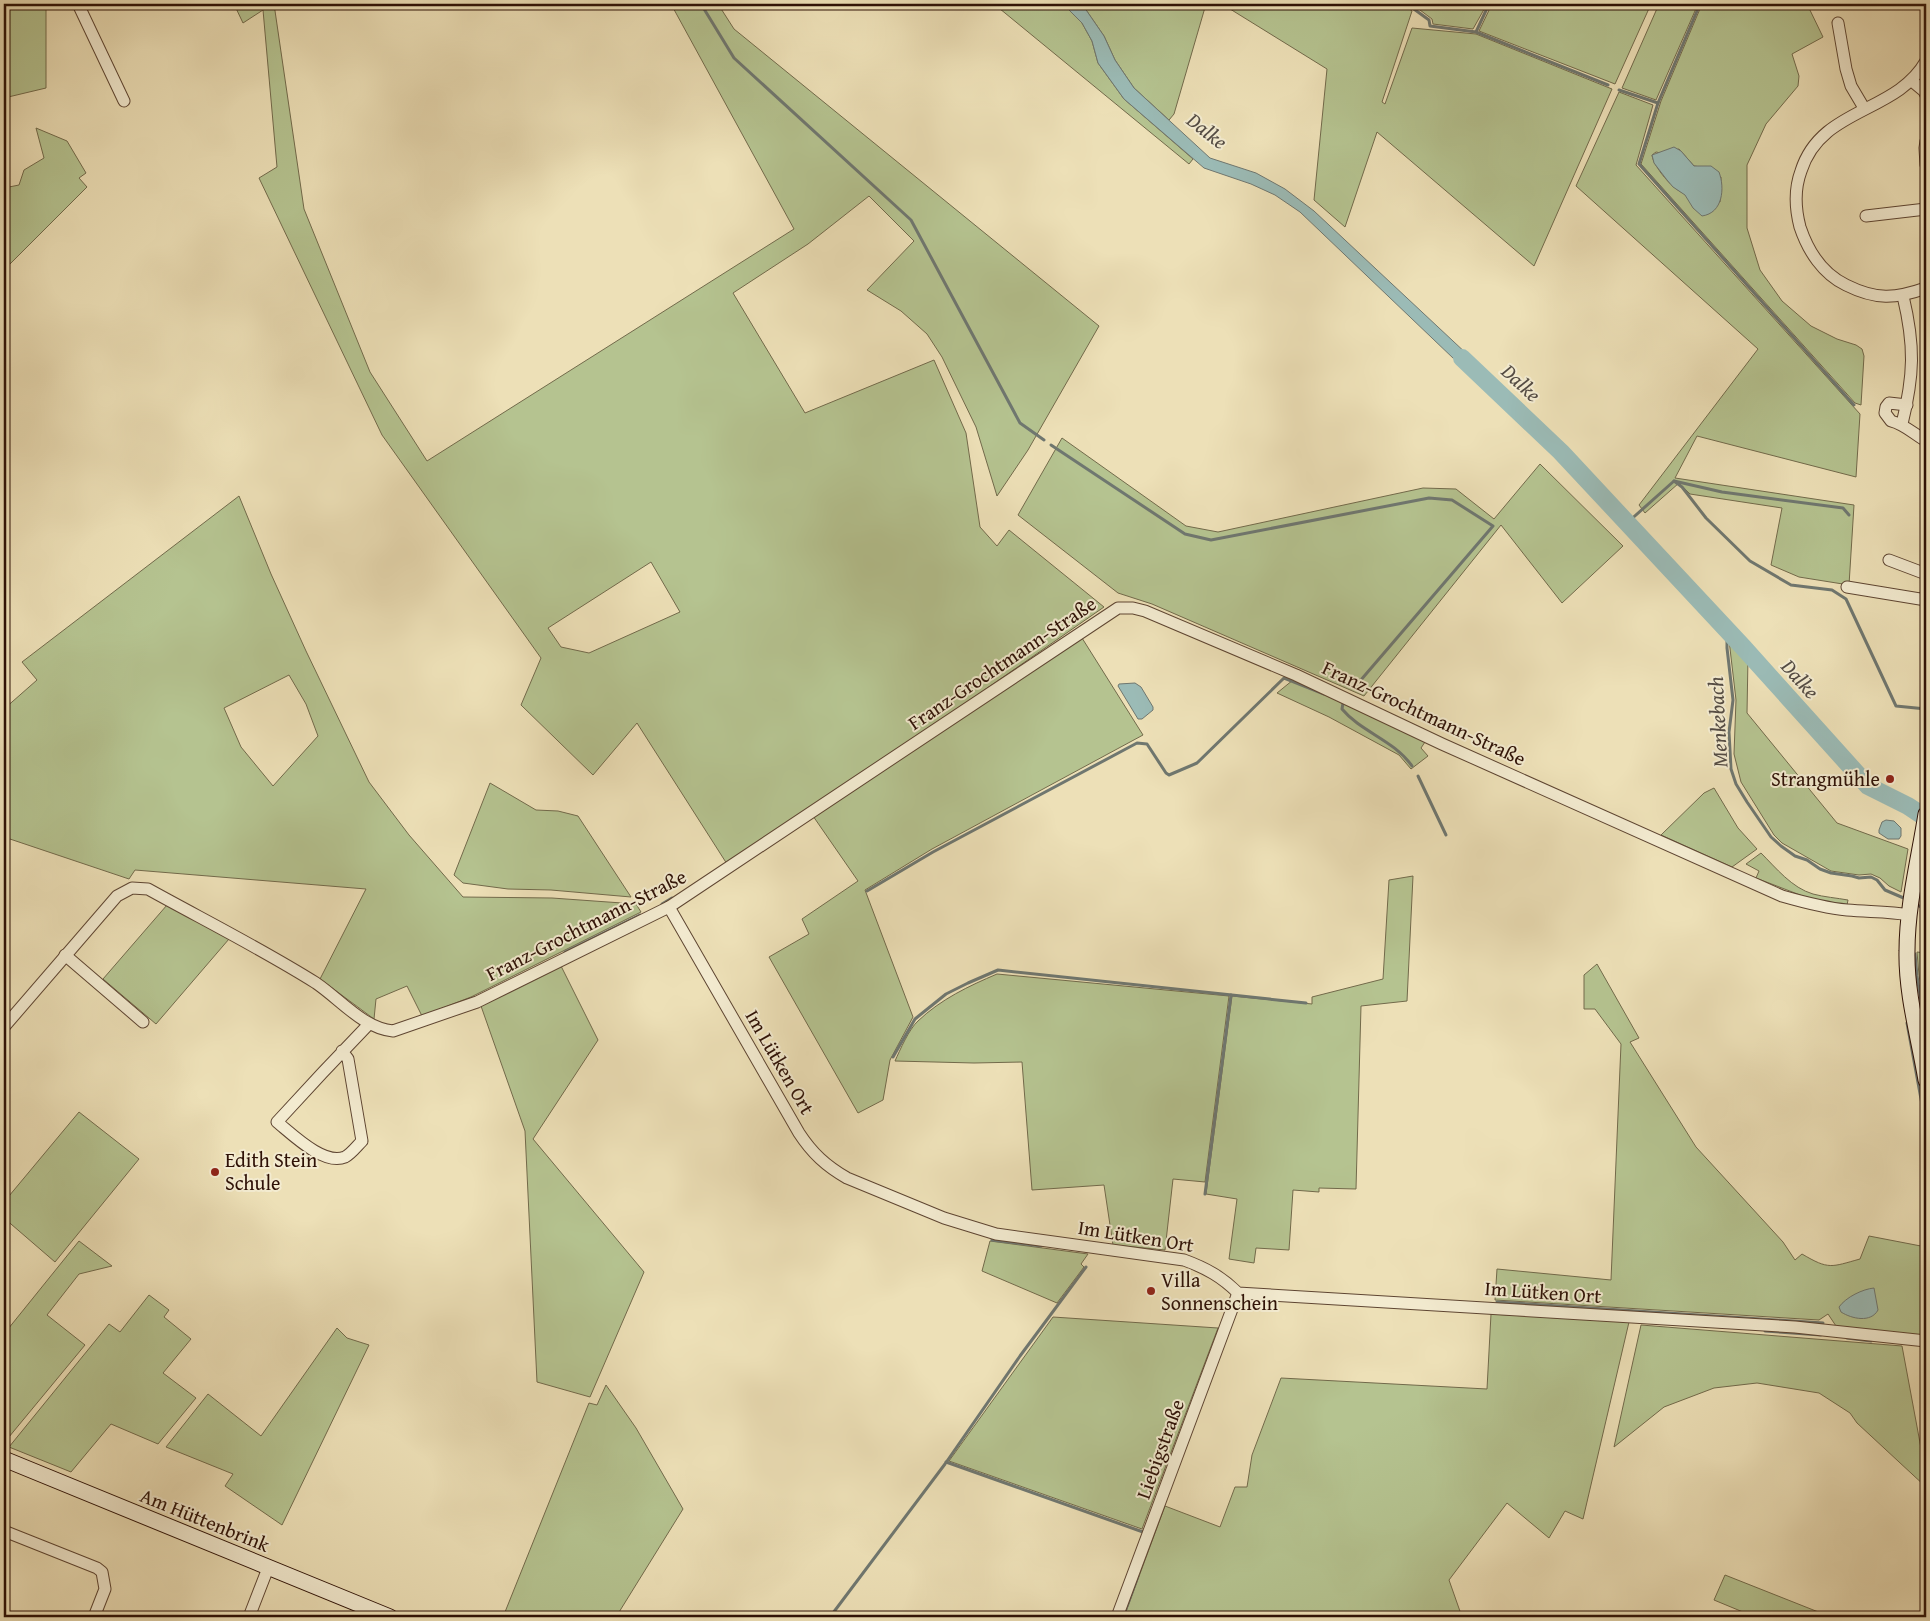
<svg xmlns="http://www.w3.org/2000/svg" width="1930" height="1621" font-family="'Gentium Book Plus',serif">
<rect width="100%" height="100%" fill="#ede0b7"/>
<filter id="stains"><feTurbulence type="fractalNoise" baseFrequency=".004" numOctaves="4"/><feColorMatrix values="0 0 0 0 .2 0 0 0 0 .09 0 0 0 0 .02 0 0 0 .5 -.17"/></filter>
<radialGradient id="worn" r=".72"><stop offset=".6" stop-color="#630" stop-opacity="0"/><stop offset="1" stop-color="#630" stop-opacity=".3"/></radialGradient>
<g fill="#b5c390" stroke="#726a4b" fill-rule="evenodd">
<path d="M4 4H46V88L4 98Z"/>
<path d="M234 4H274L304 209 370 372 427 461 794 229 671 4H718L734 29 1099 326 1028 450 997 496 976 427 942 357 927 334 901 311 867 290 914 241 869 196 808 244 733 293 805 413 934 360 966 433 980 527 997 546 1009 530 1104 607 973 698 727 864 637 723 593 775 521 705 541 658 382 435 259 178 277 167 263 10 243 23ZM651 562 680 612 589 653 561 647 548 628Z"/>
<path d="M994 4H1063L1066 6 1082 23 1092 41 1098 63 1124 99 1193 159 1189 164Z"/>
<path d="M1082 4H1206L1174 114 1169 120 1134 88 1115 60 1104 36Z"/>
<path d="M1222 4H1403L1412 11 1382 102 1385 104 1412 28 1476 34 1612 89 1534 266 1377 132 1345 227 1314 200 1327 69Z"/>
<path d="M1412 4H1487L1473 29 1433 24 1432 19Z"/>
<path d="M1492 4H1507L1520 7 1522 4H1651L1615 84 1479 31Z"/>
<path d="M1659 4H1698L1656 100 1622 88Z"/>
<path d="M1702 4H1807L1823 37 1792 54 1799 76 1798 86 1766 124 1747 165V228L1760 270 1782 301 1811 326 1837 339 1856 345 1862 349 1864 356 1861 405 1855 403 1641 164 1661 101ZM1679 149 1694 166 1701 167 1721 177 1720 202C1691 196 1680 198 1661 173 1657 167 1653 162 1652 155L1656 152 1661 153Z"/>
<path d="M1619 92 1653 105 1636 165 1860 414 1856 477 1697 436 1675 478 1854 505 1849 585 1799 577 1771 565 1782 508 1690 494 1679 483 1645 513 1639 505 1758 349 1576 186Z"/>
<path d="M36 128 67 141 86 173 79 178 87 187 4 270V188L19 185 24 170 44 158Z"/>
<path d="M1062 438 1186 526 1218 532 1423 488 1456 489 1494 519 1540 464 1623 546 1562 603 1501 525 1364 696 1152 604 1118 593 1018 515Z"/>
<path d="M239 496 271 574 306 651 369 782 409 835 463 897 552 898 636 904 641 912 471 997 422 1016 407 986 376 999 374 1019 320 979 366 889 135 870 129 879 4 837V709L37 680 22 662ZM289 675 306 704 318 736 273 786 241 747 224 708Z"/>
<path d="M1082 638 1143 735 932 849 865 890 913 1017 890 1060 883 1100 858 1113 769 957 809 934 802 919 858 881 813 816Z"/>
<path d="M1729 640 1748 657 1747 713 1837 823 1908 849 1901 892 1889 886 1880 878 1871 874 1859 875 1831 871 1782 843 1774 835 1741 782 1734 754 1736 700Z"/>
<path d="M1293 680 1425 742 1421 748 1428 756 1411 769 1399 755 1329 717 1277 693Z"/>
<path d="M490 783 536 810 558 811 578 816 631 897 551 890 508 889 463 883 454 875Z"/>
<path d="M1714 788 1738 828 1757 849 1732 867 1661 835 1704 793Z"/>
<path d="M1761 853C1776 868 1792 888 1813 894 1824 897 1837 898 1848 900L1847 905 1813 900 1756 878 1759 871 1746 864Z"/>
<path d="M1413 876 1407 1001 1361 1006 1356 1189 1319 1188V1192L1293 1190 1289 1250 1256 1248 1254 1263 1229 1259 1237 1199 1206 1194 1232 996 1312 1004V997L1383 979 1389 880Z"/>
<path d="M167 905 229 939 156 1024 103 979Z"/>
<path d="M1917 952 1926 953V1019L1919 975Z"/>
<path d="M1597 964 1639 1038 1630 1042 1696 1147 1783 1242 1795 1260 1802 1254C1829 1270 1831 1267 1860 1259L1869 1236 1926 1247V1336L1836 1326 1828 1314 1819 1320 1495 1300 1497 1269 1611 1280 1621 1044 1595 1009H1584V975Z"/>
<path d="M561 966 598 1040 533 1139 644 1272 590 1397 537 1382 525 1131 481 1006Z"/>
<path d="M997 974 1229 996 1205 1182 1173 1179 1165 1250 1113 1245 1104 1185 1032 1190 1022 1062 974 1063 895 1061C900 1050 909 1029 918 1021 941 999 969 986 997 974Z"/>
<path d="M79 1112 139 1159 55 1262 4 1218V1202Z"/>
<path d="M79 1241 112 1266 79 1274 47 1315 85 1345 4 1443V1334Z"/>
<path d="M990 1241 1088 1254 1081 1264 1084 1267 1057 1303 982 1271Z"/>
<path d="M149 1295 169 1310 164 1317 191 1339 163 1373 196 1398 158 1444 111 1424 71 1472 9 1447 109 1324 120 1332Z"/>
<path d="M1491 1314 1629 1322 1583 1519 1565 1511 1549 1538 1507 1503 1449 1580 1462 1617H1124L1165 1506 1220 1527 1235 1487H1247L1252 1455 1281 1378 1487 1389Z"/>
<path d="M1053 1317 1218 1328 1142 1529 949 1461Z"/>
<path d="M1641 1325 1902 1346 1926 1475V1487L1857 1423 1850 1413 1819 1393 1757 1383 1714 1388 1664 1407 1614 1447Z"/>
<path d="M337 1328 347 1338 369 1345 282 1525 225 1486 233 1474 166 1447 208 1394 261 1436Z"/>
<path d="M606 1385 636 1428 683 1509 616 1617H503L589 1403 597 1405Z"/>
<path d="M1725 1575 1831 1617H1755L1714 1600Z"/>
</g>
<g fill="#9bbbb6" stroke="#6f7770">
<path d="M1063 4H1082L1104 36 1115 60 1134 88 1210 158 1256 173 1285 189 1314 211 1484 370 1476 380 1300 212 1275 195 1251 184 1204 168 1124 99 1098 63 1092 41 1082 23Z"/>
<path d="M1674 147 1681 151 1694 166H1711L1719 172C1725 188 1723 213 1702 216L1693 208 1685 195 1673 187 1667 180 1654 163 1652 155Z"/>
<path d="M1135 683 1141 687 1153 707V710L1142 719H1138L1118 686 1119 684Z"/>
<path d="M1886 820 1894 821 1901 828V836L1899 839H1888L1879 833V830L1882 822Z"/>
<path d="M1874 1288 1878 1310C1871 1323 1852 1319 1841 1312L1839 1307C1846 1297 1863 1289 1874 1288Z"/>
</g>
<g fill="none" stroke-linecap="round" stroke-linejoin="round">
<g stroke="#6f7770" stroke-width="3">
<path d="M701 4 734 58 911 220 1020 423 1044 440"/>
<path d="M1407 4 1429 20 1430 26 1476 32 1608 85"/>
<path d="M1514 4H1519"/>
<path d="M1700 4 1658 103 1639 164 1854 405"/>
<path d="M1476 32 1489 4"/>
<path d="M1619 90 1658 103"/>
<path d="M1051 445 1185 534 1211 540 1429 498 1452 500 1493 526 1354 688"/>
<path d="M1674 481 1722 492 1843 508 1849 515"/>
<path d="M1627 523 1674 481 1682 487 1706 518 1750 561 1791 585 1832 590 1846 599 1896 706 1926 709"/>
<path d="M1727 630V648L1733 700 1729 732 1731 769 1736 784 1747 802 1771 837 1781 846 1795 856 1807 860 1820 869 1831 873 1852 876 1859 878 1871 877 1877 880 1885 890 1906 899"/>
<path d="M1343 703 1342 709C1361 732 1394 740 1412 766"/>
<path d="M1418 776 1446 835"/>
<path d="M867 891 933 852 1137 743 1147 744 1166 773 1169 775 1197 763 1284 678 1324 694"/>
<path d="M1914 903 1926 910"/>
<path d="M662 904 672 898"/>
<path d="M565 952 640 915"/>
<path d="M1915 954 1917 976 1926 1033"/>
<path d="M1907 1023 1926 1126"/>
<path d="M893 1057 915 1019 946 994 968 983 998 970 1306 1003"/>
<path d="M1205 1194 1231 995"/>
<path d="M992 1240 1041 1246"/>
<path d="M1497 1302 1823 1323"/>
<path d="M1765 1331 1821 1335"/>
<path d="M1847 1338 1871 1341"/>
<path d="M946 1462 1143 1532 1144 1530"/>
<path d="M830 1617 945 1464 1020 1356 1086 1267"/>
<path d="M1123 1617 1138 1576"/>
</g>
<path stroke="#9bbbb6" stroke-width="18" d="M1462 358 1561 452 1743 647 1868 786 1908 806 1926 818"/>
<defs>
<g id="street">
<path d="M78 4 124 101"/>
<path d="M1838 23 1846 69 1851 86 1864 108"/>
<path d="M1926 61C1896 114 1821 107 1801 171 1794 190 1795 208 1800 227 1808 251 1823 274 1846 285 1876 300 1895 299 1926 288"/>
<path d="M1912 81 1924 91 1926 95"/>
<path d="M1926 141 1925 148 1926 165"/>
<path d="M1866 216 1926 209"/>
<path d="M1907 405 1889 403 1886 407 1885 413 1891 421C1904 424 1914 434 1926 441"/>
<path d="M1902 424C1914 375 1915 346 1903 296"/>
<path d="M1889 560 1926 574"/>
<path d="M1847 587 1926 600"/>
<path d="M669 907 799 1133C812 1153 826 1166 847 1178L944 1218 996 1234 1184 1260C1206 1268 1222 1277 1238 1293L1795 1327 1926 1341"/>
<path d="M65 955 143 1022"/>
<path d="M4 1027 117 896 132 888 148 889C204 920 262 949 316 983 341 1000 363 1028 393 1031L477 1002 669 907 1118 608H1133L1145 611 1296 675 1442 744 1782 896C1803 902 1825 908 1847 910 1869 912 1889 911 1910 915"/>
<path d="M342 1051 348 1059 362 1141C357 1146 351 1154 345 1157 324 1166 292 1134 277 1122 307 1089 338 1056 369 1024"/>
<path d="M4 1531 97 1568 102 1572 105 1589 94 1617"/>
<path d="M249 1617 268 1568"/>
<path d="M1117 1617 1238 1293"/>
</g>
<g id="secondary">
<path d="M1926 814C1919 859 1907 905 1907 951 1906 994 1919 1038 1926 1080"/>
<path d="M4 1459 390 1617"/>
</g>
</defs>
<use href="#street" stroke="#5e4532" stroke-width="13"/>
<use href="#secondary" stroke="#2e1106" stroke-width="17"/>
<use href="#street" stroke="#f3ebd0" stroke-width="11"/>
<use href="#secondary" stroke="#f3ebd0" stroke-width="15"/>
</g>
<g fill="#8f2418" stroke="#f3ebd0" stroke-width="2">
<circle cx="1890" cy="779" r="5"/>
<circle cx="215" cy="1172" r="5"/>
<circle cx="1151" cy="1291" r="5"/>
</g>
<g text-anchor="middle" stroke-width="4" stroke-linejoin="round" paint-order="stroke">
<g font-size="20" fill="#2e1106" stroke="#f3ebd0">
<text transform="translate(1002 663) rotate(-34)" y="7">Franz-Grochtmann-Straße</text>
<text transform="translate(1424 713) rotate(25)" y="7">Franz-Grochtmann-Straße</text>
<text transform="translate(586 925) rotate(-27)" y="7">Franz-Grochtmann-Straße</text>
<text transform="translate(780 1062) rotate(60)" y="7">Im Lütken Ort</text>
<text transform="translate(1136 1236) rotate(9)" y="7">Im Lütken Ort</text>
<text transform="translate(1543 1292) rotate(4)" y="7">Im Lütken Ort</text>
<text transform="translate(1160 1449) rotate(-70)" y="7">Liebigstraße</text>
<text transform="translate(205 1520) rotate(22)" y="7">Am Hüttenbrink</text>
</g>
<g font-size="20" fill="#2e1106" stroke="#f3ebd0" text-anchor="start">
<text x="1880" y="786" text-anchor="end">Strangmühle</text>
<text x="225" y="1167">Edith Stein<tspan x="225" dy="23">Schule</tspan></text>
<text x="1161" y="1287">Villa<tspan x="1161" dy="23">Sonnenschein</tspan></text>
</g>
<g font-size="21" font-style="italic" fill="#544c44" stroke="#f3ebd0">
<text transform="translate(1207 131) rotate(38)" y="7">Dalke</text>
<text transform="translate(1521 383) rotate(43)" y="7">Dalke</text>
<text transform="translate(1800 679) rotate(48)" y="7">Dalke</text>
<text transform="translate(1718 722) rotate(-93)" y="7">Menkebach</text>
</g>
</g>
<rect width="1930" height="1621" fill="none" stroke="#ede0b7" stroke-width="20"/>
<rect x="5" y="5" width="1920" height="1611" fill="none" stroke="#2e1106" stroke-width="2.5"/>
<rect x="10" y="10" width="1910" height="1601" fill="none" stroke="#2e1106"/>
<rect width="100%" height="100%" filter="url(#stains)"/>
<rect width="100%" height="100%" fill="url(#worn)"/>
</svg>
